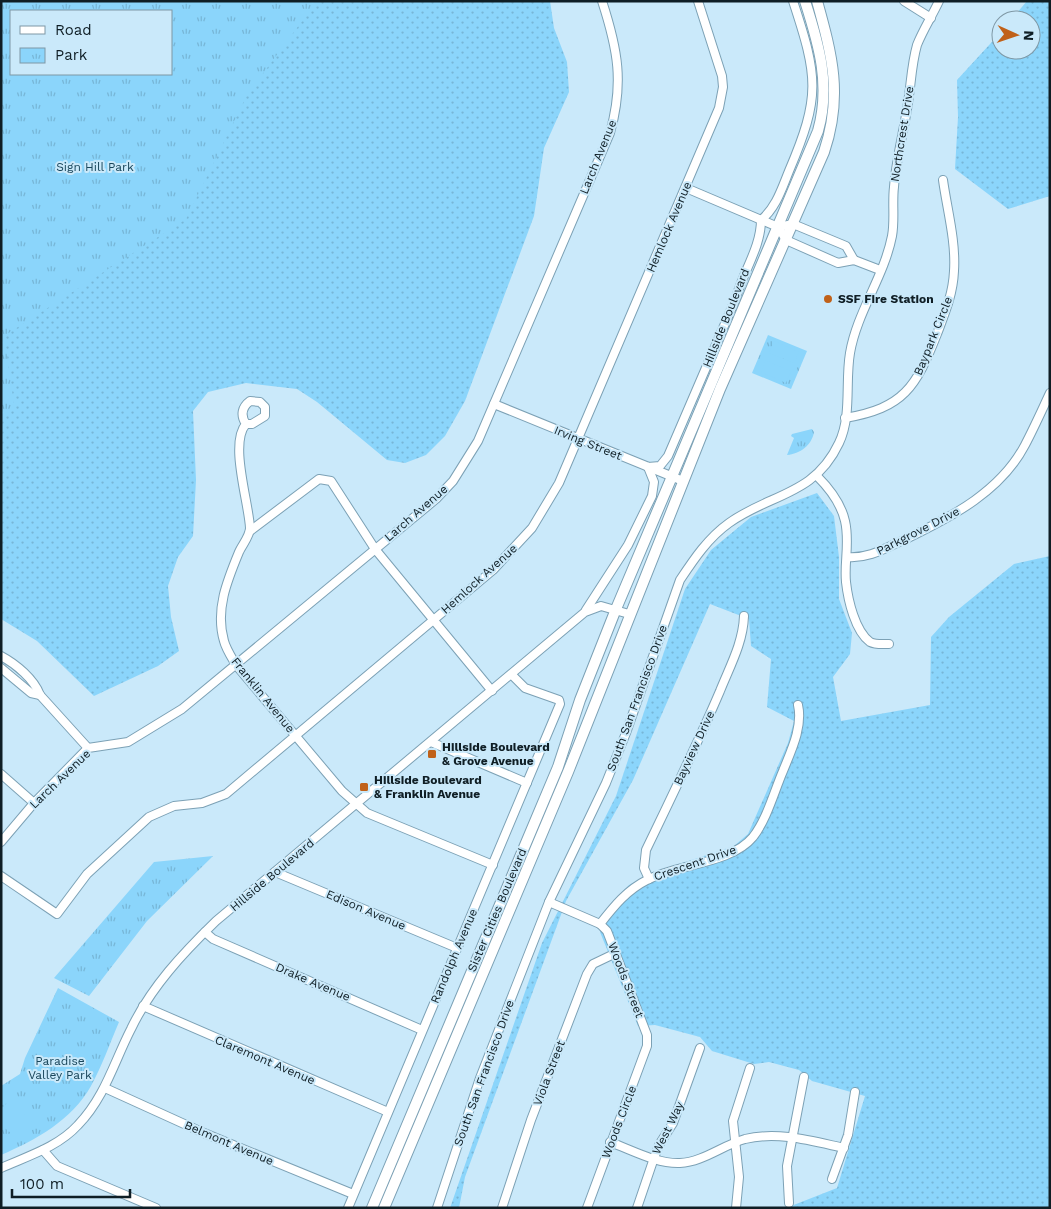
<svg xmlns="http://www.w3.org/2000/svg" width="1051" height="1209" font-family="'Work Sans',sans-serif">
<defs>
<pattern id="grass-dots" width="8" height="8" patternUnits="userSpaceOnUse" patternTransform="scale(1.25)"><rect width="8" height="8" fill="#8bd5fb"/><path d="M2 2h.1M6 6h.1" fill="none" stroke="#77b6d7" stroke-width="1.8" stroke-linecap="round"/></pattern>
<pattern id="park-tufts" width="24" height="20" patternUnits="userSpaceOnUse" patternTransform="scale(1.25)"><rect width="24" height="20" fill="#8bd5fb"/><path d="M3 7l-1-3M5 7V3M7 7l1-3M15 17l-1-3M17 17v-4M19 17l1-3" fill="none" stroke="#77b6d7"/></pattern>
</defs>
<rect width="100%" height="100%" fill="#cae9fa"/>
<g fill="url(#grass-dots)" fill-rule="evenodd">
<path d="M1 1H550L554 28 567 62 569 92 544 148 534 216 465 401 445 436 426 455 405 463 387 460 317 402 297 389 246 383 208 392 193 411 196 480 193 536 178 557 168 586 171 617 179 651 158 666 94 696 37 641 1 619ZM11 11H171V74H11Z"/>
<path d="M1027 1H1050V196L1008 209 955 169 958 117 957 80 1001 32V50H1031V20H1011Z"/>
<path d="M817 493 834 516 839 557V599L852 633 850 654 833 677 841 721 930 705 931 637 949 617 1014 564 1050 556V1208H786L837 1188 865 1096 812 1081 799 1070 769 1062 754 1064 712 1051 700 1037 655 1025 638 1026 600 932 604 913 629 885 658 871 734 846 748 834 788 743 794 721 767 707 771 659 751 646 749 619 710 604 633 780 566 901 465 1177 459 1208H450L542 943 616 796 685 589 711 550 751 517Z"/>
</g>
<g fill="url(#park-tufts)" fill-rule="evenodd">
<path d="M1 1H317L247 95 186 219 4 336 14 404 1 418ZM11 11H171V74H11Z"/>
<path d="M768 335 807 351 791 389 752 373Z"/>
<path d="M812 429 814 432C812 445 800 454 787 455L794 438 791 436 792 434Z"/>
<path d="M213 856 147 921 89 996 54 978 154 862Z"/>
<path d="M58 988 119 1022C110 1043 102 1066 91 1086 72 1120 36 1140 1 1155V1086L20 1074 25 1058Z"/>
</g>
<g fill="#8bd5fb">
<path d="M774 341 799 352 794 363 769 353Z"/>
<path d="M765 360 791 371 786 383 761 372Z"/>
<path d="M9 1101 32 1121 17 1138 1 1125V1109Z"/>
</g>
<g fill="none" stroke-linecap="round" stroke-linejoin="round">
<defs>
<g id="minor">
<path d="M904 1 931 18"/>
<path d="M686 188 778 227"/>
<path d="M761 220C776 208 782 188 789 171 821 96 818 77 793 1"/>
<path d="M778 227 786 240 838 263 854 260 880 270"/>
<path d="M778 227 793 224 846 246 854 260"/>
<path d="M494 404 683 481"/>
<path d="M845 418C904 408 916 387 937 334 945 313 953 294 954 271 956 241 947 209 943 180"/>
<path d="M246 424C240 415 242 407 250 401L260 402 265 407V416L252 424H246C229 443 249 503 250 528 250 536 242 545 239 552 227 581 215 610 224 641 226 649 232 658 236 665L342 791 367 813 493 865"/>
<path d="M648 467 660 466 668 456 736 298C743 272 761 247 761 220"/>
<path d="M817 476C830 489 841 503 845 521 850 542 844 562 846 582 848 600 855 631 870 642 876 645 883 644 889 644"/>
<path d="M250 531 319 479 331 481 375 549 492 691"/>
<path d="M847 557C870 559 887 547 908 538 953 516 1001 491 1025 445 1034 428 1042 410 1050 393"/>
<path d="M586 610 628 545 652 496 654 482 648 467"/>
<path d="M1 656C16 664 34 679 40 695L88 748"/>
<path d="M1 668 31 693 40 695"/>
<path d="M431 742 527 783"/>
<path d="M1 774 34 803"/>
<path d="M1 842 34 803 88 748 128 742 182 709 436 499 453 481 478 441 610 133C624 83 618 50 602 1"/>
<path d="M275 872 457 948"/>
<path d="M1 876 57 914 87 874 149 817 174 806 202 803 226 794 493 570 532 528 559 483 719 108 723 87 722 76 698 1"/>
<path d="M649 879 644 868 646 850C671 798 697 745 720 691 730 666 743 643 744 616"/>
<path d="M549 902 600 924 607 931 647 1035V1046L587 1208"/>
<path d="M600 924C614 906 627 890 647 880 677 864 731 864 753 837 767 819 774 792 783 771 791 751 803 727 798 705"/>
<path d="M205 932 213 939 422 1030"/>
<path d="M143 1006 388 1112"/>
<path d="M105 1088 204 1133 353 1194"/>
<path d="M610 1142C632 1150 657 1164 680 1163 703 1162 723 1145 745 1139 778 1131 812 1141 844 1148"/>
<path d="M43 1150 57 1166 156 1208"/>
<path d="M1 1168C28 1156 58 1147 78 1125 105 1097 114 1062 131 1029 151 987 183 953 216 921L585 612 601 606 629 614"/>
<path d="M832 1179 848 1135 855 1092"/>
<path d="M789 1203 787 1166 804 1077"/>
<path d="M348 1208 560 704 559 700 525 688 512 675"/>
<path d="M437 1208 480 1078 549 902 606 783 626 733 680 580C694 559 708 538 729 523 771 493 814 496 839 443 852 416 845 382 850 353 857 312 884 277 892 236 895 220 892 203 894 187 896 160 903 135 907 109 911 87 911 66 917 45 923 30 932 16 939 1"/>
<path d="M502 1208 531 1120 587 974 593 964 616 953"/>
<path d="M637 1208 654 1158 659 1145 673 1123 700 1048"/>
<path d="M736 1208 739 1177 733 1121 750 1068"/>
</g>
<g id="major">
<path d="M372 1208 558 767 580 700 616 609 818 131C831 85 819 45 805 1"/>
<path d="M384 1208 568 772 720 389 824 152C843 96 832 55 817 1"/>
</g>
</defs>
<use href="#minor" stroke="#7ca1b5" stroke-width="10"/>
<use href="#major" stroke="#7ca1b5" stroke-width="12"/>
<use href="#minor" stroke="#fff" stroke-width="8"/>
<use href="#major" stroke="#fff" stroke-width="10"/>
</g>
<g fill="#c06119" stroke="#cae9fa" stroke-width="2">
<circle cx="828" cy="299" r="5"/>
<rect x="427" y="749" width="10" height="10" rx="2.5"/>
<rect x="359" y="782" width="10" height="10" rx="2.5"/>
</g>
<g text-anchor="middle" stroke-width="4" stroke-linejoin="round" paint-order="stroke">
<g font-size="12" fill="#0f1e25" stroke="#cae9fa">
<text transform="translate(902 134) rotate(-81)" y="4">Northcrest Drive</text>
<text transform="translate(598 157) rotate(-68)" y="4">Larch Avenue</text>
<text transform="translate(669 227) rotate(-67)" y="4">Hemlock Avenue</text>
<text transform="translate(726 318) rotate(-68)" y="4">Hillside Boulevard</text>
<text transform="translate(933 336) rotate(-68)" y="4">Baypark Circle</text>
<text transform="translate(588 443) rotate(22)" y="4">Irving Street</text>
<text transform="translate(416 513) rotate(-41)" y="4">Larch Avenue</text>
<text transform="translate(918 531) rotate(-27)" y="4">Parkgrove Drive</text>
<text transform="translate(479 579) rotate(-42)" y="4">Hemlock Avenue</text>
<text transform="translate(263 695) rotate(51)" y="4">Franklin Avenue</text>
<text transform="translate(637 698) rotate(-70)" y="4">South San Francisco Drive</text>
<text transform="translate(694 748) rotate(-65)" y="4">Bayview Drive</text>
<text transform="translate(60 779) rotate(-44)" y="4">Larch Avenue</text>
<text transform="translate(695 863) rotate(-19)" y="4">Crescent Drive</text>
<text transform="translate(272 875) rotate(-40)" y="4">Hillside Boulevard</text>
<text transform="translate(366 910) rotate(23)" y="4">Edison Avenue</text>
<text transform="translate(497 910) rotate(-67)" y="4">Sister Cities Boulevard</text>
<text transform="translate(454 956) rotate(-67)" y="4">Randolph Avenue</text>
<text transform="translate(626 980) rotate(69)" y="4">Woods Street</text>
<text transform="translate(313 982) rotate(23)" y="4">Drake Avenue</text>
<text transform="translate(265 1060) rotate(23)" y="4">Claremont Avenue</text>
<text transform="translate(484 1073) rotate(-70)" y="4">South San Francisco Drive</text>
<text transform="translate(549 1073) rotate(-69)" y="4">Viola Street</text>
<text transform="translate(619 1122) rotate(-69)" y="4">Woods Circle</text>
<text transform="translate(668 1128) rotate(-64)" y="4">West Way</text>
<text transform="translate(229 1143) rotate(23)" y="4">Belmont Avenue</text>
</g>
<g font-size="12" fill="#19465b" stroke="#cae9fa">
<text x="95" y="171">Sign Hill Park</text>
<text x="60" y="1065">Paradise<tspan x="60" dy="14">Valley Park</tspan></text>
</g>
<g font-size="12" font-weight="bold" fill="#0f1e25" stroke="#cae9fa" text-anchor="start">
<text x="838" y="303">SSF Fire Station</text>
<text x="442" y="751">Hillside Boulevard<tspan x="442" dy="14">&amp; Grove Avenue</tspan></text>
<text x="374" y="784">Hillside Boulevard<tspan x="374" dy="14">&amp; Franklin Avenue</tspan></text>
</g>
</g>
<rect width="1051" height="1209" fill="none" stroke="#0f1e25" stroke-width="5"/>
<rect x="10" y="10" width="162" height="65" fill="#cae9fa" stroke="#7f98a5"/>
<rect x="20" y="26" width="25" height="8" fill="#ffffff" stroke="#7f98a5"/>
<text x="55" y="35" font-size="15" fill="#0f1e25">Road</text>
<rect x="20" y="48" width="25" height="15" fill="url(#park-tufts)" stroke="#7f98a5"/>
<text x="55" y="60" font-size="15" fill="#0f1e25">Park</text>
<g transform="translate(1016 35) rotate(93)"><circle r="24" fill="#cae9fa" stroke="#7f98a5"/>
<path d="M0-4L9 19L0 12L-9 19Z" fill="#c06119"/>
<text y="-8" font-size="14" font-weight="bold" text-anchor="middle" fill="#0f1e25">N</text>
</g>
<path d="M12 1189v8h118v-8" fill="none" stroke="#0f1e25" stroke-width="2.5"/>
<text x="20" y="1189" font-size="15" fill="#0f1e25" stroke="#cae9fa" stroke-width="4" paint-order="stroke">100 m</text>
</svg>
